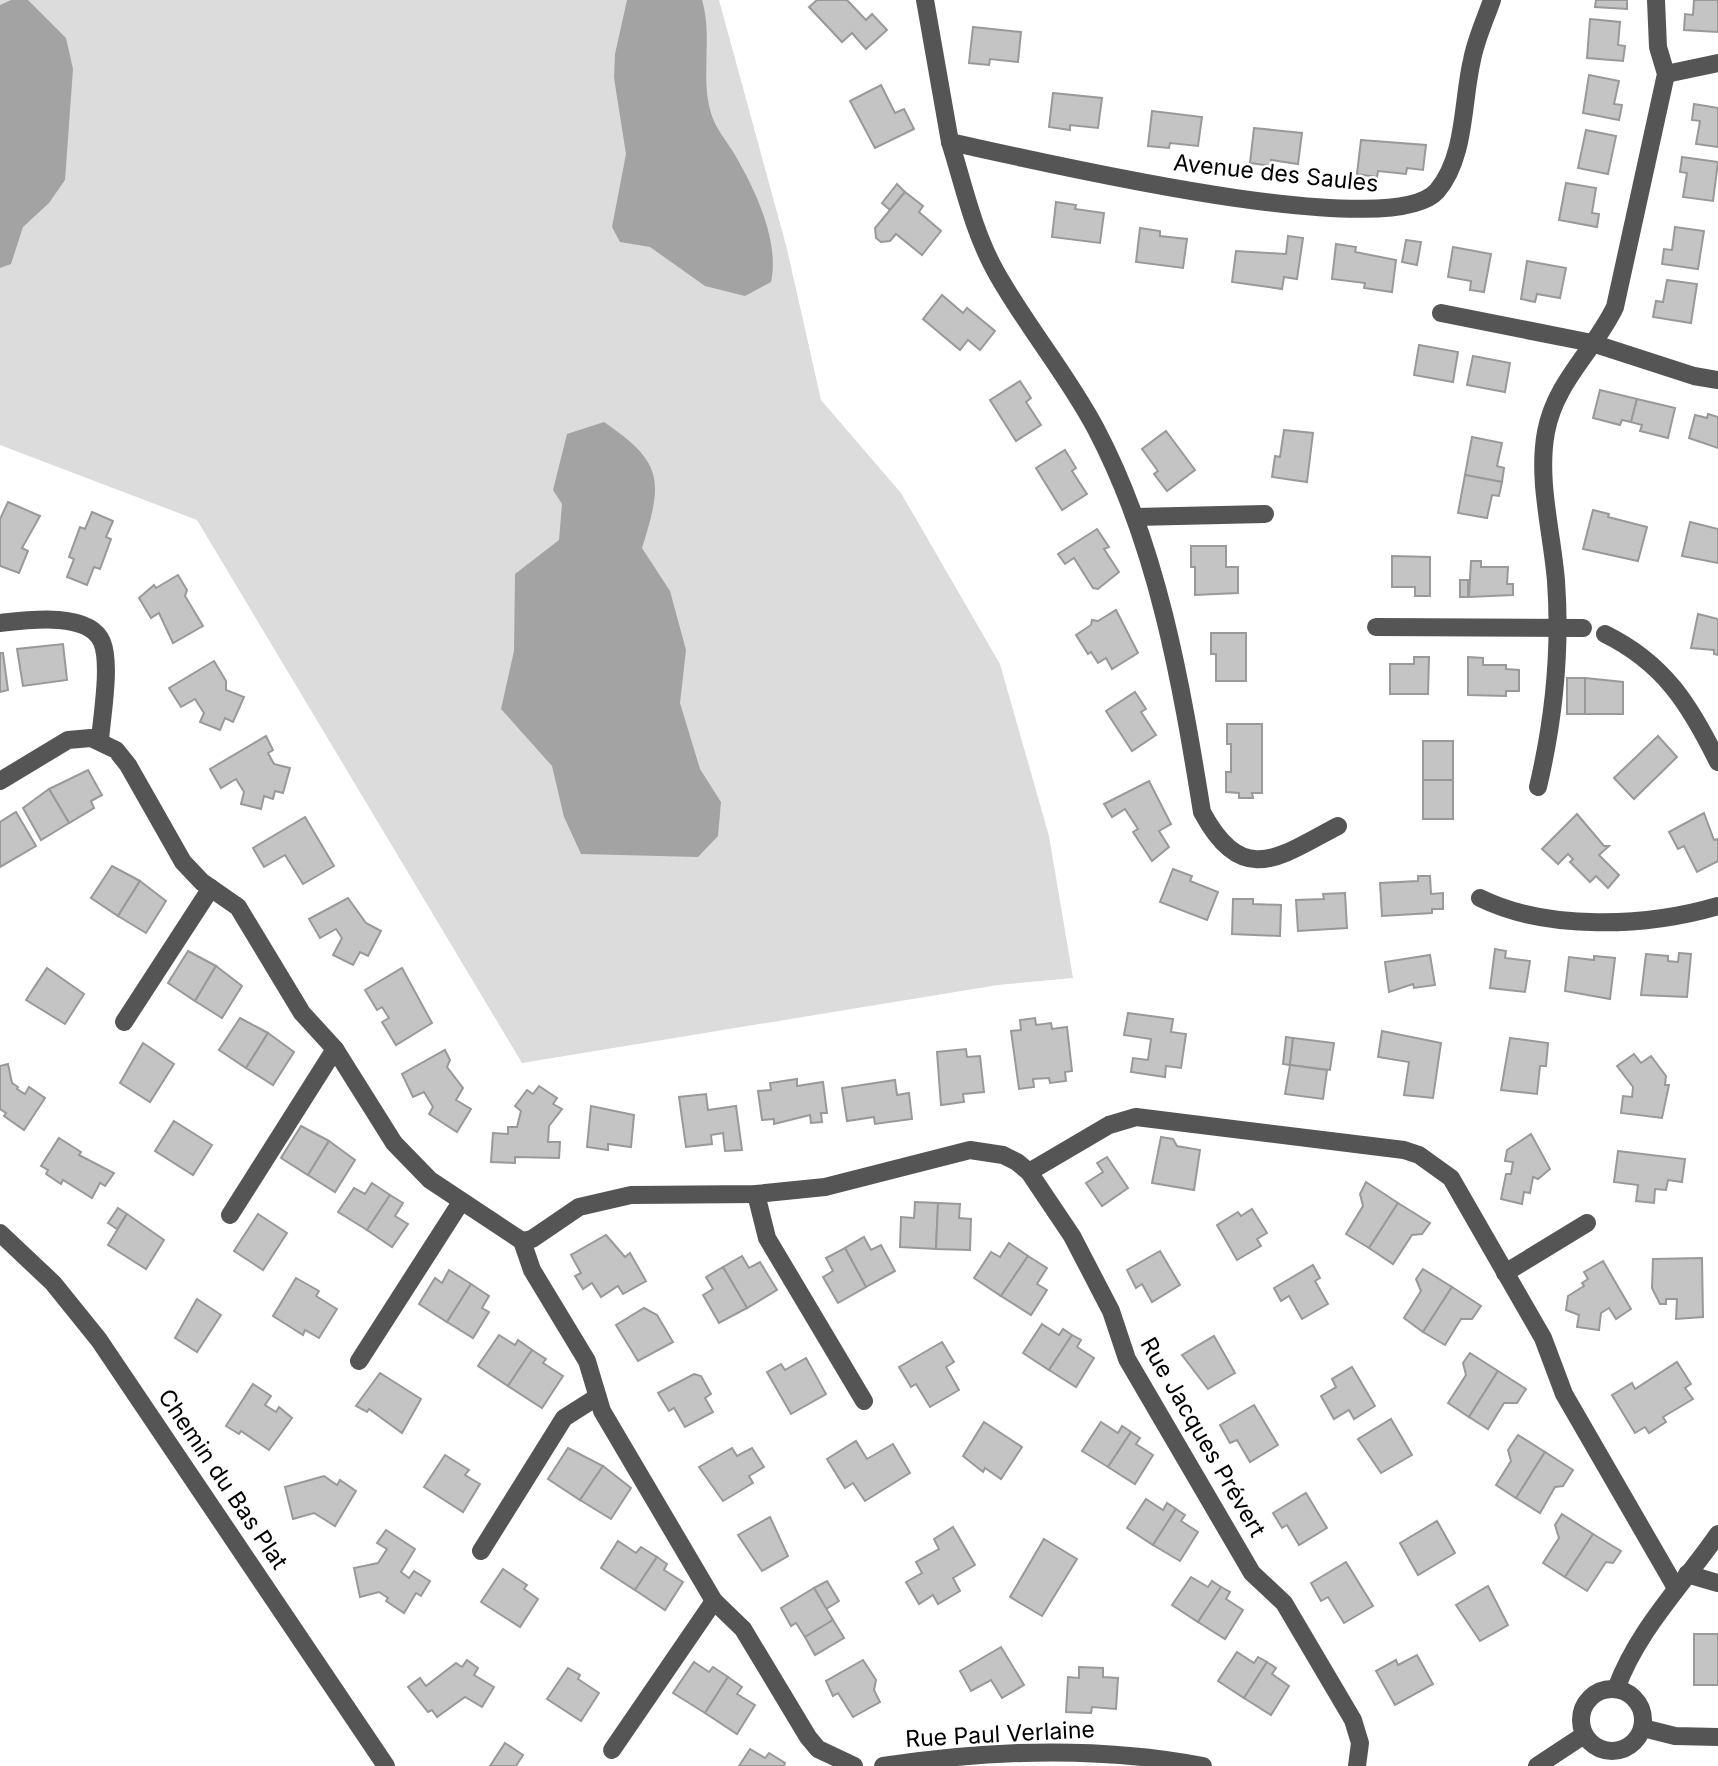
<svg xmlns="http://www.w3.org/2000/svg" width="1718" height="1766" font-family="Inter,sans-serif">
<rect width="100%" height="100%" fill="#fff"/>
<path fill="#dcdcdc" d="M0 0H719L787 249 821 400 901 493 1000 664 1049 836 1073 978 998 985 522 1063 197 520 0 445Z"/>
<g fill="#a3a3a3">
<path d="M11 0H28L66 38 73 69 65 180 49 203 23 227 11 264 0 268V5Z"/>
<path d="M627 0H702C713 37 700 76 711 113 715 128 727 141 735 155 755 189 780 242 771 282L745 296 705 286 650 247 620 242 612 227 626 154 614 78 615 54Z"/>
<path d="M604 422C664 463 663 481 642 548L670 591 686 650 680 703 700 769 721 802 718 836 698 857 581 854 564 817 552 766 501 709 514 651 515 574 559 540 562 504 553 490 567 434Z"/>
</g>
<g fill="#c4c4c4" stroke="#999" stroke-width="2">
<path d="M817 0H847L866 20 872 14 887 30 866 49 852 33 842 42 809 7Z"/>
<path d="M1596 0H1627V9L1595 7Z"/>
<path d="M1694 0H1718V32L1684 30 1685 14 1693 15Z"/>
<path d="M1590 19 1620 22 1618 45 1625 46 1623 61 1587 58Z"/>
<path d="M973 27 1021 32 1018 62 990 59 989 65 969 63Z"/>
<path d="M1589 75 1619 81 1614 104 1622 105 1619 120 1583 113Z"/>
<path d="M881 85 895 113 904 109 914 129 875 148 850 101Z"/>
<path d="M1053 93 1102 98 1098 128 1070 125V130L1049 127Z"/>
<path d="M1694 104 1718 108V147L1696 144 1700 121 1692 120Z"/>
<path d="M1152 111 1202 117 1198 146 1170 143 1169 148 1148 146Z"/>
<path d="M1254 128 1302 133 1298 164 1271 160V166L1250 163Z"/>
<path d="M1586 130 1616 136 1608 174 1578 168Z"/>
<path d="M1361 140 1426 145 1423 170 1407 168 1406 174 1378 171 1377 177 1357 174Z"/>
<path d="M1682 157 1718 162 1713 201 1683 197 1687 173 1680 172Z"/>
<path d="M1566 183 1596 188 1592 213 1599 214 1597 227 1559 220Z"/>
<path d="M897 184 905 192 890 210 882 203Z"/>
<path d="M905 192 923 206 919 212 941 231 922 255 896 234 890 241 881 242 876 238 875 228Z"/>
<path d="M1056 202 1076 205 1075 209 1104 213 1100 243 1052 237Z"/>
<path d="M1675 227 1704 231 1698 269 1662 264 1664 249 1672 250Z"/>
<path d="M1140 228 1160 231V236L1187 239 1183 268 1136 262Z"/>
<path d="M1288 236 1303 238 1297 279 1284 277 1282 289 1232 282 1236 251 1286 254Z"/>
<path d="M1406 240 1421 242 1417 265 1402 262Z"/>
<path d="M1336 244 1356 247 1355 252 1396 260 1392 292 1364 288 1365 283 1332 279Z"/>
<path d="M1453 247 1491 254 1484 292 1470 290 1471 281 1448 277Z"/>
<path d="M1527 261 1566 268 1560 298 1537 294 1535 302 1521 299Z"/>
<path d="M1667 280 1697 284 1691 323 1653 317 1656 301 1663 302Z"/>
<path d="M942 295 963 313 967 308 995 331 980 350 968 340 960 350 923 319Z"/>
<path d="M1419 345 1458 352 1453 382 1414 375Z"/>
<path d="M1473 356 1510 363 1505 392 1467 385Z"/>
<path d="M1020 381 1031 398 1026 402 1041 425 1016 441 990 400Z"/>
<path d="M1600 390 1637 399 1631 422 1622 420 1620 425 1593 418Z"/>
<path d="M1637 399 1675 408 1668 438 1640 431 1642 425 1631 422Z"/>
<path d="M1708 414 1718 417V448L1689 438 1695 415 1707 418Z"/>
<path d="M1284 430 1313 433 1307 482 1272 477 1275 456 1280 457Z"/>
<path d="M1166 431 1195 470 1167 491 1154 474 1158 471 1142 449Z"/>
<path d="M1472 437 1502 443 1497 466 1504 468 1502 482 1465 475Z"/>
<path d="M1065 450 1076 468 1072 471 1087 494 1062 510 1036 468Z"/>
<path d="M1465 475 1502 482 1499 496 1492 495 1487 518 1458 513Z"/>
<path d="M8 502 40 516 22 548 28 551 19 573 0 566V519Z"/>
<path d="M1593 510 1609 514 1608 517 1647 527 1638 561 1583 549Z"/>
<path d="M92 512 113 521 106 537 111 539 100 569 94 567 87 585 67 577 74 559 69 557 80 527 85 529Z"/>
<path d="M1690 522 1718 529V563L1682 556Z"/>
<path d="M1097 529 1109 547 1104 549 1119 572 1098 589 1093 588 1074 558 1065 564 1058 554Z"/>
<path d="M1191 546H1226V567H1238V593L1195 595V567H1191Z"/>
<path d="M1392 556 1430 557V596H1415V587H1392Z"/>
<path d="M1471 561H1481V567H1508L1507 584H1513V595L1469 597Z"/>
<path d="M178 575 187 590 185 596 203 626 173 643 159 613 151 618 139 598 154 585 156 588Z"/>
<rect x="1460" y="580" width="8" height="17"/>
<path d="M1116 610 1138 653 1112 669 1106 658 1098 663 1091 652 1088 654 1076 635 1091 625 1092 620 1098 621Z"/>
<path d="M1698 614 1718 619V655L1714 654V650L1691 648Z"/>
<path d="M1211 633H1246V681H1216V654H1211Z"/>
<path d="M63 644 67 680 23 686 17 649Z"/>
<path d="M0 653H3L8 690 0 692Z"/>
<path d="M1414 657H1429L1428 694H1390V664H1414Z"/>
<path d="M1468 657 1483 658V665H1506V669L1519 670V691H1506V696L1468 695Z"/>
<path d="M214 661 226 681V690L244 697 233 722 225 718 220 730 200 722 204 713 195 699 181 707 169 688Z"/>
<rect x="1567" y="678" width="18" height="36"/>
<path d="M1585 678 1623 682V714H1585Z"/>
<path d="M1135 692 1146 709 1141 712 1156 735 1132 751 1106 711Z"/>
<path d="M1227 724H1262V793H1252L1253 798H1239V793L1226 792V772H1231V744H1227Z"/>
<path d="M266 736 273 750 268 753 274 764 290 768 283 793 275 791 273 799 264 796 261 809 241 804 244 792 236 779 221 788 210 769Z"/>
<path d="M1658 736 1677 757 1634 799 1614 778Z"/>
<rect x="1423" y="741" width="30" height="39"/>
<path d="M88 770 102 795 91 801 94 808 69 823 49 789Z"/>
<rect x="1423" y="780" width="30" height="39"/>
<path d="M1149 781 1171 824 1159 831 1169 847 1152 861 1133 832 1138 829 1125 809 1112 817 1104 804Z"/>
<path d="M49 789 69 823 41 840 23 808Z"/>
<path d="M16 812 36 846 0 867V822Z"/>
<path d="M1704 813 1714 840 1718 839V861L1697 872 1684 846 1678 849 1669 832Z"/>
<path d="M1577 814 1604 846H1609L1599 855 1619 875 1608 888 1596 876 1590 882 1570 862 1573 859 1568 854 1558 864 1542 849Z"/>
<path d="M305 817 334 866 303 884 285 855 264 867 253 848Z"/>
<path d="M112 866 140 881 118 916 91 898Z"/>
<path d="M1173 869 1192 876 1190 881 1218 892 1207 920 1160 902Z"/>
<path d="M1418 876H1430L1431 894 1443 893V909H1432V913L1382 916 1380 883 1418 881Z"/>
<path d="M140 881 166 901 146 933 118 916Z"/>
<path d="M1345 893 1347 928 1298 931 1296 900 1324 899 1323 894Z"/>
<path d="M348 898 366 923 381 931 368 956 360 952 353 965 333 955 342 938 336 929 320 938 309 919Z"/>
<path d="M1233 899H1253V904L1281 905 1280 936 1232 934Z"/>
<path d="M1495 949 1506 951 1505 958 1530 961 1525 992 1490 988Z"/>
<path d="M188 951 216 966 195 1001 168 983Z"/>
<path d="M1679 953 1691 954 1687 997 1641 995 1646 954 1668 956V961L1678 962Z"/>
<path d="M1430 955 1435 985 1414 988 1413 984 1389 992 1385 962Z"/>
<path d="M1594 956 1615 958 1610 999 1565 991 1569 957 1594 960Z"/>
<path d="M216 966 242 986 222 1018 195 1001Z"/>
<path d="M47 968 84 994 65 1024 26 1000Z"/>
<path d="M402 968 432 1023 396 1045 382 1022 389 1018 382 1007 377 1010 365 990Z"/>
<path d="M1128 1013 1173 1019 1171 1032 1186 1034 1181 1068 1166 1066 1165 1077 1131 1072 1133 1058 1148 1060 1151 1039 1124 1035Z"/>
<path d="M240 1018 268 1033 246 1068 219 1050Z"/>
<path d="M1035 1018 1036 1025 1051 1023 1052 1029 1067 1027 1072 1071 1065 1072 1066 1081 1050 1083 1049 1078 1033 1079 1034 1087 1019 1089 1011 1031 1021 1030 1020 1020Z"/>
<path d="M1382 1031 1441 1043 1433 1098 1404 1095 1409 1062 1378 1057Z"/>
<path d="M268 1033 294 1052 273 1085 246 1068Z"/>
<path d="M1286 1037 1293 1038 1290 1065 1283 1064Z"/>
<path d="M1293 1038 1334 1043 1330 1070 1290 1065Z"/>
<path d="M1510 1038 1548 1043 1546 1066H1540L1537 1094 1501 1090Z"/>
<path d="M143 1043 174 1064 150 1102 120 1083Z"/>
<path d="M966 1049 967 1057 980 1056 984 1092 963 1094 964 1102 941 1105 937 1052Z"/>
<path d="M445 1050 450 1060 447 1067 463 1088 456 1100 471 1109 457 1132 429 1114 433 1107 424 1092 413 1097 402 1074Z"/>
<path d="M1634 1054 1641 1063 1651 1056 1666 1076 1665 1085H1669L1662 1118 1621 1113 1623 1096 1632 1097 1633 1087 1617 1066Z"/>
<path d="M8 1064 12 1083 18 1087 17 1089 25 1094 29 1087 45 1098 24 1130 4 1116 6 1113 0 1109V1066Z"/>
<path d="M1290 1065 1327 1070 1323 1099 1285 1094Z"/>
<path d="M797 1079V1086L823 1082 827 1113H821L822 1122 811 1123 810 1115 774 1124V1119L762 1120 758 1091 771 1090 770 1083Z"/>
<path d="M895 1080 897 1095 909 1093 912 1119 875 1124 874 1117 847 1121 842 1088Z"/>
<path d="M539 1086 557 1098 553 1104 562 1109 549 1126 548 1142H560L559 1158 515 1157V1163L491 1162 493 1133 508 1134V1127H517L521 1111 515 1106 527 1090 533 1094Z"/>
<path d="M706 1094 708 1110 736 1106 742 1150 725 1151 723 1133 711 1135 712 1144 686 1147 679 1097Z"/>
<path d="M591 1106 634 1115 631 1147 608 1144V1150L587 1147Z"/>
<path d="M174 1121 212 1145 193 1175 155 1151Z"/>
<path d="M301 1126 329 1141 308 1175 281 1158Z"/>
<path d="M1531 1134 1550 1169 1538 1179 1533 1177 1530 1193 1524 1192 1522 1204 1501 1199 1506 1174H1511L1513 1162 1505 1161 1507 1150Z"/>
<path d="M1161 1137 1173 1139 1177 1146 1200 1150 1194 1190 1152 1183Z"/>
<path d="M59 1138 81 1152 79 1155 114 1173 105 1186 100 1183 92 1198 63 1180 61 1184 46 1174 48 1170 41 1166Z"/>
<path d="M329 1141 355 1160 335 1192 308 1175Z"/>
<path d="M1618 1151 1685 1159 1682 1182 1668 1180 1666 1190 1655 1189 1654 1203 1636 1201 1638 1185 1614 1182Z"/>
<path d="M1107 1157 1128 1188 1102 1206 1086 1183 1103 1172 1097 1163Z"/>
<path d="M1366 1182 1398 1203 1369 1248 1346 1234 1363 1206 1360 1194Z"/>
<path d="M372 1183 390 1195 367 1230 338 1212 354 1188 365 1194Z"/>
<path d="M390 1195 403 1203 395 1216 408 1224 392 1247 367 1230Z"/>
<path d="M915 1202 938 1203 936 1249 900 1247 901 1217 914 1218Z"/>
<path d="M938 1203 960 1204 959 1218 971 1219 970 1250 936 1249Z"/>
<path d="M1398 1203 1430 1223 1422 1234 1412 1235 1393 1264 1369 1248Z"/>
<path d="M118 1208 127 1214 117 1229 108 1223Z"/>
<path d="M1252 1209 1267 1233 1257 1239 1261 1246 1237 1260 1217 1225 1238 1212 1241 1216Z"/>
<path d="M127 1214 164 1240 146 1269 108 1245Z"/>
<path d="M258 1214 287 1233 263 1270 234 1251Z"/>
<path d="M606 1235 625 1257 630 1253 646 1281 623 1294 618 1286 601 1297 592 1283 583 1289 575 1276 581 1273 571 1255Z"/>
<path d="M864 1237 871 1250 881 1245 895 1271 866 1287 845 1248Z"/>
<path d="M1009 1243 1028 1256 1001 1296 974 1278 991 1252 1000 1257Z"/>
<path d="M845 1248 866 1287 838 1303 823 1277 833 1271 826 1258Z"/>
<path d="M1160 1251 1180 1285 1152 1302 1142 1284 1136 1288 1127 1270Z"/>
<path d="M742 1256 749 1268 760 1262 777 1290 747 1308 723 1267Z"/>
<path d="M1028 1256 1047 1268 1037 1284 1047 1290 1031 1315 1001 1296Z"/>
<path d="M1702 1258 1703 1317 1676 1319 1677 1299H1666V1304H1660L1652 1288 1653 1259Z"/>
<path d="M1603 1261 1631 1309 1616 1319 1609 1308 1601 1313 1599 1330 1577 1327 1579 1315 1566 1310 1568 1296 1584 1286 1582 1283 1588 1279 1584 1272Z"/>
<path d="M1313 1265 1320 1278 1315 1281 1328 1304 1302 1319 1289 1296 1281 1301 1274 1288Z"/>
<path d="M723 1267 747 1308 719 1323 703 1295 713 1289 706 1277Z"/>
<path d="M1423 1269 1452 1287 1423 1332 1404 1318 1421 1291 1416 1279Z"/>
<path d="M449 1270 471 1284 447 1322 419 1304 435 1278 442 1283Z"/>
<path d="M296 1278 319 1291 316 1296 337 1309 319 1338 305 1330 303 1335 273 1316Z"/>
<path d="M471 1284 489 1296 482 1308 489 1312 473 1338 447 1322Z"/>
<path d="M1452 1287 1481 1306 1472 1319H1461L1445 1345 1423 1332Z"/>
<path d="M197 1299 221 1315 197 1352 175 1338Z"/>
<path d="M644 1308 657 1315 673 1342 638 1361 616 1325Z"/>
<path d="M1042 1324 1059 1335 1063 1329 1072 1335 1049 1370 1023 1353Z"/>
<path d="M499 1335 515 1345 518 1340 532 1350 508 1386 478 1366Z"/>
<path d="M1072 1335 1081 1340 1077 1347 1094 1358 1076 1387 1049 1370Z"/>
<path d="M1214 1336 1235 1373 1208 1389 1182 1355Z"/>
<path d="M942 1342 954 1362 946 1367 959 1390 930 1407 916 1384 911 1387 899 1367Z"/>
<path d="M532 1350 546 1359 543 1363 563 1376 542 1408 508 1386Z"/>
<path d="M1470 1353 1498 1371 1469 1417 1448 1403 1466 1375 1463 1363Z"/>
<path d="M806 1358 826 1394 791 1414 767 1372 781 1364 785 1370Z"/>
<path d="M1677 1362 1691 1384 1685 1388 1693 1399 1663 1417 1666 1422 1649 1433 1645 1427 1635 1433 1612 1395 1632 1383 1635 1389Z"/>
<path d="M1352 1367 1375 1406 1354 1419 1349 1410 1334 1419 1321 1396 1336 1387 1332 1379Z"/>
<path d="M1498 1371 1526 1389 1517 1403H1504L1488 1429 1469 1417Z"/>
<path d="M380 1373 421 1399 402 1433 369 1409 367 1412 356 1406Z"/>
<path d="M694 1374 701 1376 711 1394 705 1398 713 1412 685 1427 674 1408 669 1411 658 1393Z"/>
<path d="M253 1384 271 1396 265 1405 276 1412 279 1407 292 1418 269 1450 241 1431 239 1434 226 1426Z"/>
<path d="M1254 1405 1278 1445 1250 1462 1237 1440 1230 1443 1220 1425Z"/>
<path d="M1391 1419 1412 1455 1381 1473 1358 1439Z"/>
<path d="M984 1422 1022 1447 1001 1479 985 1468 983 1472 963 1456Z"/>
<path d="M1101 1422 1118 1433 1122 1426 1131 1432 1108 1467 1082 1451Z"/>
<path d="M1131 1432 1140 1438 1136 1444 1153 1455 1135 1484 1108 1467Z"/>
<path d="M1518 1435 1545 1452 1516 1498 1496 1485 1511 1461 1508 1450Z"/>
<path d="M856 1441 867 1459 893 1444 910 1473 865 1501 853 1483 845 1488 827 1459Z"/>
<path d="M568 1448 603 1466 580 1500 548 1479Z"/>
<path d="M732 1448 737 1456 752 1448 764 1467 749 1476 753 1483 723 1501 699 1467Z"/>
<path d="M1545 1452 1573 1470 1563 1486 1555 1487 1540 1513 1516 1498Z"/>
<path d="M445 1455 469 1470 465 1475 480 1484 463 1512 424 1487Z"/>
<path d="M603 1466 631 1488 611 1519 580 1500Z"/>
<path d="M324 1476 337 1485 340 1480 356 1491 335 1526 314 1513 293 1519 285 1487Z"/>
<path d="M1306 1493 1327 1528 1299 1545 1287 1525 1282 1528 1273 1513Z"/>
<path d="M1146 1499 1163 1510 1167 1503 1176 1509 1153 1545 1127 1528Z"/>
<path d="M1176 1509 1185 1515 1181 1521 1198 1532 1180 1561 1153 1545Z"/>
<path d="M1562 1514 1593 1534 1565 1577 1543 1563 1559 1538 1555 1525Z"/>
<path d="M770 1517 788 1556 762 1571 738 1535Z"/>
<path d="M1437 1521 1455 1553 1418 1575 1400 1543Z"/>
<path d="M953 1527 975 1565 953 1578 960 1591 938 1604 933 1595 919 1604 906 1582 922 1573 916 1562 939 1549 934 1539Z"/>
<path d="M386 1530 415 1549 401 1572 409 1578 414 1571 430 1581 421 1596 416 1593 404 1613 386 1601 388 1598 379 1592 360 1597 354 1568 378 1563 387 1549 377 1543Z"/>
<path d="M1593 1534 1621 1551 1613 1563 1606 1562 1587 1591 1565 1577Z"/>
<path d="M1044 1539 1077 1559 1042 1616 1010 1597Z"/>
<path d="M618 1541 636 1553 641 1547 657 1557 635 1590 601 1568Z"/>
<path d="M657 1557 667 1564 664 1570 683 1582 665 1610 635 1590Z"/>
<path d="M1346 1562 1373 1606 1344 1623 1328 1597 1321 1601 1311 1583Z"/>
<path d="M503 1569 527 1585 524 1589 538 1599 520 1627 481 1602Z"/>
<path d="M1191 1577 1208 1587 1212 1581 1221 1587 1198 1622 1172 1605Z"/>
<path d="M827 1581 839 1601 826 1609 814 1588Z"/>
<path d="M1488 1586 1508 1625 1480 1641 1456 1605Z"/>
<path d="M1221 1587 1230 1592 1226 1599 1243 1610 1225 1639 1198 1622Z"/>
<path d="M814 1588 833 1620 805 1637 796 1623 791 1626 781 1608Z"/>
<path d="M833 1620 844 1638 815 1655 805 1637Z"/>
<rect x="1694" y="1634" width="24" height="51"/>
<path d="M1001 1647 1024 1685 1002 1698 991 1680 971 1691 960 1671Z"/>
<path d="M1237 1652 1254 1663 1258 1657 1267 1662 1244 1698 1218 1681Z"/>
<path d="M1417 1655 1433 1684 1395 1705 1376 1671 1396 1660 1398 1665Z"/>
<path d="M467 1660 478 1668 474 1675 494 1687 482 1707 465 1697 437 1717 432 1710 428 1712 408 1687 420 1678 426 1686 456 1663 462 1667Z"/>
<path d="M863 1660 876 1680 874 1690 880 1702 853 1717 838 1693 833 1696 826 1681Z"/>
<path d="M694 1662 709 1672 713 1667 728 1677 705 1713 673 1693Z"/>
<path d="M1267 1662 1276 1668 1272 1674 1289 1686 1271 1715 1244 1698Z"/>
<path d="M1079 1667 1103 1668V1677L1118 1678 1116 1709 1092 1707 1091 1713 1066 1712 1068 1677 1079 1678Z"/>
<path d="M568 1668 580 1675 578 1679 599 1693 581 1721 547 1699Z"/>
<path d="M728 1677 742 1687 737 1694 755 1705 737 1734 705 1713Z"/>
<path d="M505 1743 523 1755 516 1766H490Z"/>
<path d="M750 1749 765 1758 769 1753 785 1763 784 1766H739Z"/>
</g>
<g fill="none" stroke-linecap="round" stroke-linejoin="round">
<g stroke="#555" stroke-width="18">
<path d="M925 0 950 142C1026 158 1389 246 1437 191 1466 157 1462 102 1472 60 1476 39 1485 20 1492 0"/>
<path d="M1666 74 1718 63"/>
<path d="M950 142C964 186 973 231 996 272 1026 326 1067 374 1096 429 1158 547 1181 682 1202 812 1243 888 1279 857 1338 826"/>
<path d="M1441 313 1592 343 1694 376 1718 380"/>
<path d="M1135 517 1265 514"/>
<path d="M0 623C26 620 89 611 102 642 111 664 102 715 100 740"/>
<path d="M1376 627 1583 628"/>
<path d="M1605 634C1664 663 1690 705 1718 762"/>
<path d="M0 781 68 740 91 738 116 750 128 765 183 862 202 882 238 907 302 1013 335 1049 394 1143 430 1180 522 1241 532 1270 587 1361 602 1411 714 1601 743 1629 808 1737 818 1749 854 1766"/>
<path d="M1538 787C1554 719 1561 650 1556 581 1552 532 1537 480 1546 432 1555 382 1594 351 1615 307L1666 74 1658 47 1656 0"/>
<path d="M1480 898C1547 931 1647 927 1718 906"/>
<path d="M124 1022 211 888"/>
<path d="M1029 1172 1109 1125 1136 1117 1404 1150 1419 1155 1451 1178 1543 1338 1564 1394 1676 1588"/>
<path d="M756 1194 767 1238 864 1401"/>
<path d="M230 1215 335 1049"/>
<path d="M0 1233 53 1283 99 1340 386 1766"/>
<path d="M522 1241 532 1239 579 1207 631 1195 756 1194 825 1187 970 1150 1003 1155 1017 1162 1029 1172 1072 1236 1111 1311 1127 1359 1252 1573 1284 1603 1353 1720 1360 1743 1357 1766"/>
<path d="M1505 1273 1587 1223"/>
<path d="M359 1361 461 1202"/>
<path d="M481 1551 564 1418 597 1397"/>
<path d="M1687 1574 1718 1583"/>
<circle cx="1612" cy="1720" r="31"/>
<path d="M1616 1689C1638 1629 1682 1586 1718 1534"/>
<path d="M1643 1728 1675 1736 1718 1737"/>
<path d="M612 1750 714 1601"/>
<path d="M883 1766C988 1750 1098 1746 1203 1766"/>
<path d="M1537 1766 1584 1735"/>
</g>
</g>
<g text-anchor="middle" stroke-width="5" stroke-linejoin="round" paint-order="stroke">
<g font-size="23" fill="#000" stroke="#fff">
<text transform="translate(1276 173) rotate(6)" y="8">Avenue des Saules</text>
<text transform="translate(1203 1437) rotate(60)" y="8">Rue Jacques Prévert</text>
<text transform="translate(223 1479) rotate(56)" y="8">Chemin du Bas Plat</text>
<text transform="translate(1000 1734) rotate(-3)" y="8">Rue Paul Verlaine</text>
</g>
</g>
</svg>
